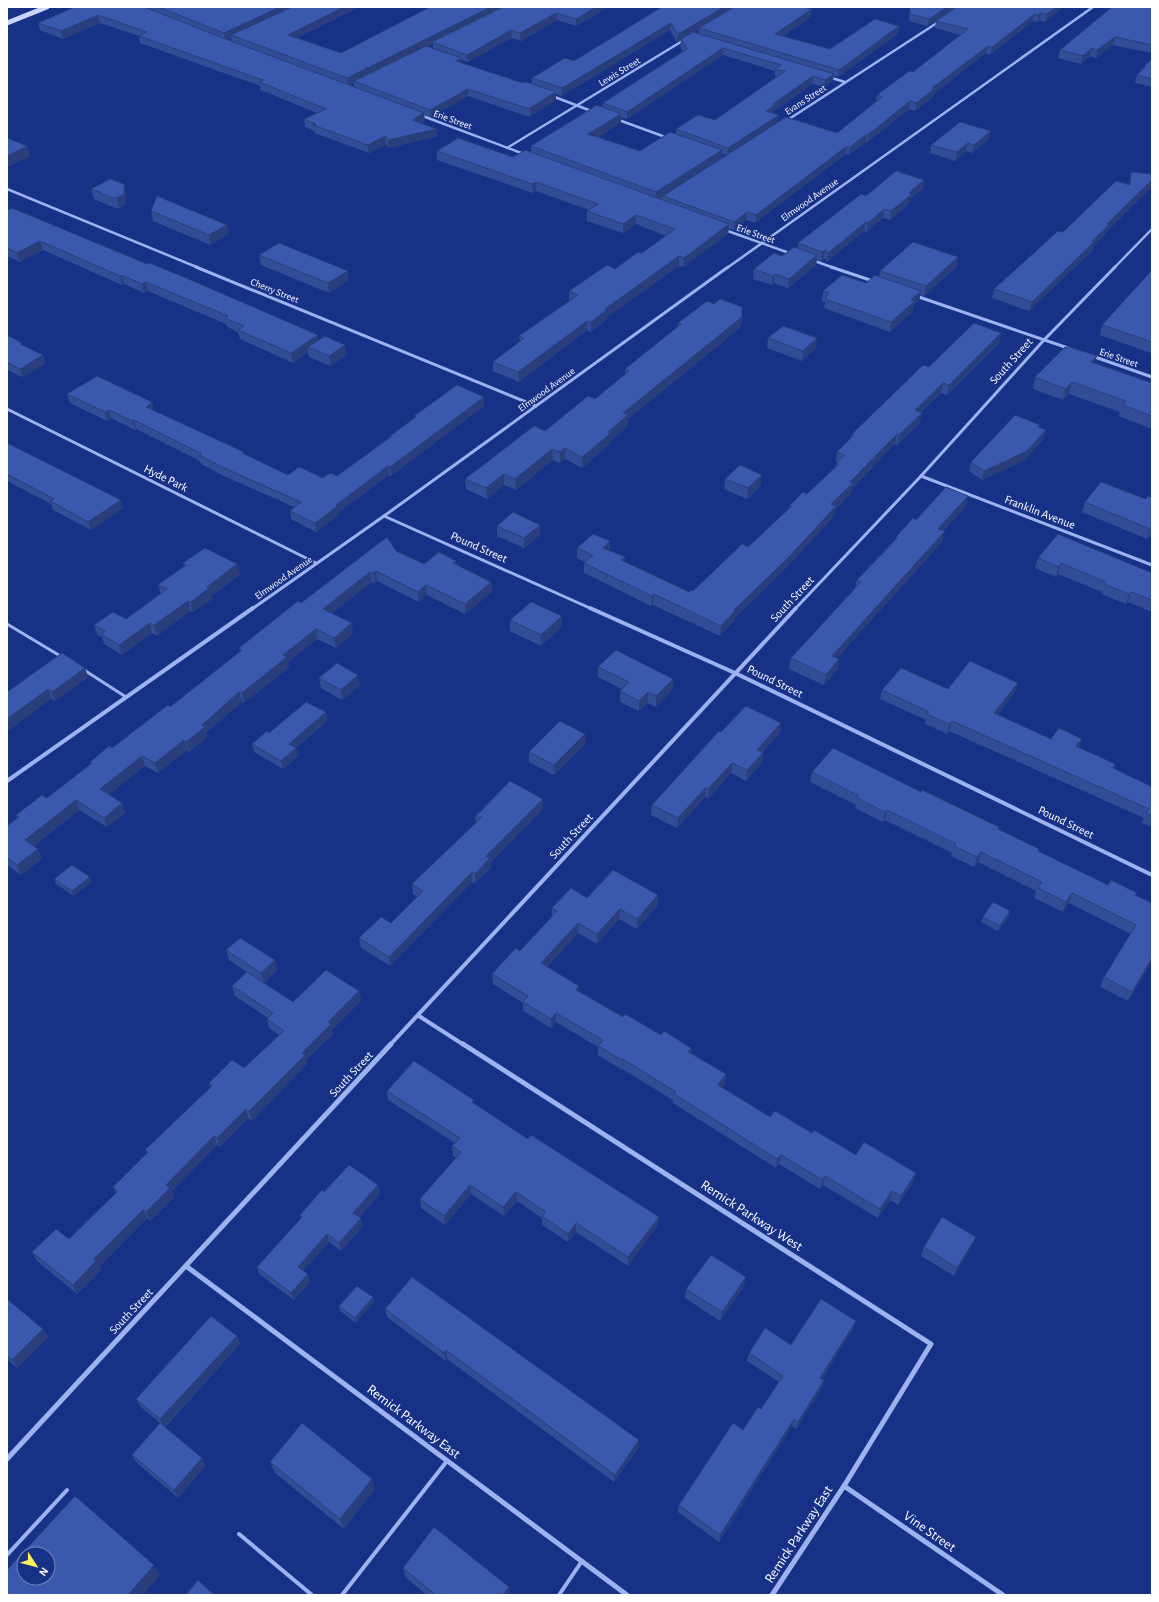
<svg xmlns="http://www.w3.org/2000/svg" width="1159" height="1602" font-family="'Alegreya Sans',sans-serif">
<rect width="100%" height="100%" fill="#173187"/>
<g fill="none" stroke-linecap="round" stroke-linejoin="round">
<g stroke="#9eb2ee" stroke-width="3">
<path d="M7 624 62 657"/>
<path d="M84 670 126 697"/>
</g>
<g stroke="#9eb2ee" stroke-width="4">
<path d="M239 1534 312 1595"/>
<path d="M7 1555 67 1490"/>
<path d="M342 1595 447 1461"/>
<path d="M559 1595 582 1561"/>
</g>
<g stroke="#9eb2ee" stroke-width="2.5">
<path d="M828 77 845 82"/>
<path d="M552 96 594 112"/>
<path d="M420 115 524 154"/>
<path d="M616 119 668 138"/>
<path d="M786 121 940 21"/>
<path d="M507 148 684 40"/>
<path d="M7 189 199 268"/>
<path d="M725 230 792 254"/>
<path d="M812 260 834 268"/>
<path d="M727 268 1093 7"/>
<path d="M1114 268 1152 229"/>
</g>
<g stroke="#9eb2ee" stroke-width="3">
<path d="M196 267 536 406"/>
<path d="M831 267 873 281"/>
<path d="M916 296 1068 348"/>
<path d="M1092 356 1152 377"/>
<path d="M7 409 316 563"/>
<path d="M921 476 1152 565"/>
<path d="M384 516 592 609"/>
<path d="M252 609 384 516 728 267"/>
<path d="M795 609 921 476 1044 340 1115 267"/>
</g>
<g stroke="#9eb2ee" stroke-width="4">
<path d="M590 608 735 673 1152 875"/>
<path d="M7 781 253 608"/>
<path d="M419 1016 464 1045"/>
<path d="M390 1045 796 608"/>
</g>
<g stroke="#9eb2ee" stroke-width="5">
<path d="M463 1044 931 1344 844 1486 772 1595"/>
<path d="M186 1266 627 1595"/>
<path d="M7 1459 391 1044"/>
<path d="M844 1486 1003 1595"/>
</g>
<path stroke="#cbd6fa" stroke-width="5" d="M7 23 47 7"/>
</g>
<g fill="#334c96" fill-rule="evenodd">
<path d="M75 7H359L297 38 341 53 430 7H609L576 26 557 20 521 41 512 38 468 62 461 60V63L523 83 532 84V78L574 61 662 7 808 8 811 17 783 36 830 49 898 34 838 77 833 76V81L824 87 812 84 774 111V112L773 113 778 122 837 133 876 102 877 95 913 72 961 35 935 28 936 21 927 26 909 21 910 7H1064L1045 22 1039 20 1037 22 1033 21 990 55 986 53 934 94 933 97 915 111 909 109 868 142H866L849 155 846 154 755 223 746 220 734 230 729 228 728 234 683 267 679 266 607 317V319L591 332 587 330 519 382 493 371V362L520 342 519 336 569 301V291L615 269 642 253 666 236 636 224 623 233 587 221V211L589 210 536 191 533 193 437 160V151L513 157 531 152V146L603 108V103L683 51 680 46 681 40 677 42 670 30 562 96 556 94V100L530 116H526L468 96 431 117 424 115 425 121 421 123 438 136 389 148 386 144 369 153 314 133V131L305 127 304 119 317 113 275 96 274 95 260 90V86L140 43 139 36 100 23 63 39 40 30 38 23ZM699 29V33L694 32ZM231 37 232 41 226 39 230 38ZM433 44V48L427 46ZM723 55 775 71V76L777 77 715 120 676 129V134L640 151 598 137 621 123V117L627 119ZM354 83V87L349 85ZM722 154 726 155 721 158Z"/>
<path d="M1152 7V53L1113 45 1096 58 1090 56 1081 64 1058 58 1060 50Z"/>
<path d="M1152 59V87L1135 83 1137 75 1143 69 1144 66Z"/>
<path d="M7 138 27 146 30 156 9 166 7 165Z"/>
<path d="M989 139 972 153 966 151 955 161 930 153 931 145Z"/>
<path d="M1131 172 1152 174V187L1107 231 1106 234 1093 247 1092 251 1029 311 992 298 994 289 1063 232 1129 185Z"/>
<path d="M924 180 923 189 911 198V202L890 220 883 218 867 232 864 231 827 262 824 258 821 261 817 259 816 265 788 288 774 283 772 285 753 279 754 269 798 248V243L866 196Z"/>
<path d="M91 189 126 193V204L119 208H115L94 199Z"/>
<path d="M7 210 319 340 345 345 347 355 330 366 309 357 308 352 293 363 240 339 238 332 227 327 226 324 148 291 144 293 124 284 122 285 43 250 20 262 7 256Z"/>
<path d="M151 211 229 234 210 245 153 221Z"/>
<path d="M259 255 349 280 329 293 261 265Z"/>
<path d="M958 257 956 267 924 296 920 295 919 301 914 305 913 311 890 332 824 308 825 302 822 301 823 291 866 283 879 277 880 271Z"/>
<path d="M1152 270V352L1151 353 1100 335 1102 325Z"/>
<path d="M742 317 741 327 628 419V426L611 441 610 444 582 468 565 459 560 463 553 460 516 490 504 485 487 499 466 489 465 479 545 431 595 399 625 375V369L678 327V323Z"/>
<path d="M1001 333 999 343 947 395 941 393 921 412 920 423 897 445 895 444 852 489 851 493 836 509 834 516 787 567 735 618 734 621 720 636 653 605 651 606 584 573V563L585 562 577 558V548L610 541V551L625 557V562L689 592 693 591 748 547 789 509 790 505 807 494 836 466 837 463 836 462 837 452 851 438 852 434 929 367Z"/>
<path d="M7 335 23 346 43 355 45 364 22 377 7 370Z"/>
<path d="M768 338 816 348 802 361 767 348Z"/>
<path d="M1095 363 1152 383V429L1119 416 1120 412 1069 394 1063 400 1033 389 1035 377Z"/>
<path d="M67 394 152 402 154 411 244 452V454L288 475 323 478 337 476 390 438V436L414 418V416L484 397V406L391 476 389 475 339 512V515L316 532 291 519 290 511 294 507 224 476 201 464 200 461 136 429 135 430 111 418 107 421 70 403Z"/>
<path d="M1039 427 1044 439 1025 460 982 480 969 471 971 462Z"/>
<path d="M7 443 123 508 91 530 53 510 51 504 7 481Z"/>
<path d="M725 479 761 485 747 499 724 489Z"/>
<path d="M1152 498V538L1149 536 1147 539 1082 512 1085 502 1146 499Z"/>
<path d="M966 506 943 531 942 542 837 658 839 659 838 669 824 685 789 669 791 658 855 588 857 580 895 540 896 537 916 520Z"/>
<path d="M497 526 540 535 524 548 497 536Z"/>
<path d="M396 551 424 564 456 561V565L491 582 492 592 465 614 427 595 419 602 377 581 375 583 372 582 332 613 353 633 336 648 317 639 288 662 289 667 244 703 242 702 206 733 207 737 189 752 187 750 158 773 145 766 109 794 122 803 125 813 107 827 79 810 34 846 42 859 21 875 7 865V826L17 818 16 815 47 798 91 765 90 762 112 748 170 707 240 652 239 648 301 603Z"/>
<path d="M1038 558 1152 573V612L1128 602 1126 604 1101 594 1102 592 1058 574 1056 577 1035 568Z"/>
<path d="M183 563 237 564 240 575 211 596 212 599 193 612 190 611 157 636 152 633 122 655 104 644 102 637 97 635 94 625 126 619 161 594 158 585 184 566Z"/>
<path d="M562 616V627L541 646 510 631V620Z"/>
<path d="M598 667 673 679V689L656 707 648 703 639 711 620 702V691L622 689 598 677Z"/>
<path d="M85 668 88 677 55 701 51 699 7 692Z"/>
<path d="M319 678 360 685 342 700 321 688Z"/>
<path d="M1018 683 1015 692 998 714 1051 739H1082L1079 748 1115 764 1114 768 1152 787V827L1142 823 1144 818 949 731 947 734 925 724 926 720 880 699 882 690 948 689Z"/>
<path d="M326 712 327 721 296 748 298 756 283 769 254 752 252 744 269 733Z"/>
<path d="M781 723 780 733 762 752 763 753 762 763 746 781 731 773 708 799 705 797 677 828 651 815 652 805 721 732Z"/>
<path d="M585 744 554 775 529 762V752Z"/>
<path d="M812 772 921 792 999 827 998 829 1038 851 1108 885 1137 893 1135 895 1152 961 1128 1001 1100 987 1104 977 1131 934 1069 903 1063 912 1034 898 1036 891 978 862 974 867 951 856 952 853 885 820 883 822 855 808 856 805 810 782Z"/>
<path d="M543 809 490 863 491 868 475 883 472 882 390 966 361 948 359 938 391 923 418 897 413 894 412 884 476 823 475 817Z"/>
<path d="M90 877 92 882 74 896 56 884 54 879Z"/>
<path d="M658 895V905L637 929 619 919 597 944 578 933 547 967 579 991 623 1017 661 1035 691 1048V1053L726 1074 725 1084 722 1087 770 1117 812 1133 856 1155 916 1173 913 1182 898 1205 890 1200 878 1218 823 1185 820 1189 779 1164 776 1168 673 1103V1100L622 1069V1070L598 1055V1047L556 1022 551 1028 523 1011V1003L493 984 492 974 520 951 552 917V908L587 898Z"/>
<path d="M1010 911 1009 916 998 931 981 922 983 917Z"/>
<path d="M226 950 275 960 277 970 264 983 293 1002 359 991 361 1001 332 1030 333 1034 306 1060 307 1064 252 1121 248 1118 220 1147 217 1145 172 1191 174 1197 150 1221 147 1218 99 1267 101 1270 77 1294 37 1261 32 1252 69 1239 116 1193 113 1187 147 1154 145 1150 210 1088 209 1083 244 1068 279 1035 269 1028 267 1019 268 1018 235 996 232 986 247 972 229 960Z"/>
<path d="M387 1091 474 1104 658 1225 628 1266 576 1232 568 1242 542 1225V1218L517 1201 504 1216 471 1194 445 1225 421 1208 420 1199 456 1158 453 1156 452 1146 455 1143 388 1100Z"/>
<path d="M378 1185 380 1194 359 1217 363 1226 341 1251 329 1242 303 1271 310 1282 294 1300 259 1274 257 1267 301 1219 300 1215 324 1192Z"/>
<path d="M972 1246 954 1276 921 1256 924 1247Z"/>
<path d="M744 1286 720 1321 685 1298 686 1289Z"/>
<path d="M373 1297 374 1302 356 1323 340 1311 339 1306Z"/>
<path d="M7 1299 48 1337 17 1368 7 1359Z"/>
<path d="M385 1309 639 1447 614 1482 447 1359 446 1361 387 1317Z"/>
<path d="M856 1321 853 1329 822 1379 824 1380 822 1388 796 1429 792 1426 719 1542 678 1512 679 1505 761 1409 779 1382 747 1361 749 1353 791 1345Z"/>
<path d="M237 1336 240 1344 165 1427 202 1458 205 1466 178 1498 136 1462 132 1455 160 1423 141 1407 136 1399Z"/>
<path d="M270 1462 375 1489 344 1529 275 1473Z"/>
<path d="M403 1568 509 1587 510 1595H427L406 1578Z"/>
</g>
<g fill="#293e7a">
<path d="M280 7H297L231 35V37L225 40 224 33Z"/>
<path d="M344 7H359L289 42 288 35Z"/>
<path d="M491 7H506L432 42 433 44 356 82 354 81V83L348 86 347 78Z"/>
<path d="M596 7H609L576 26V19Z"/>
<path d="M724 7H737L699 28V29L677 42 678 34Z"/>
<path d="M947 7H957L927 26 929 19Z"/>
<path d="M1056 7H1064L1045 22 1047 14Z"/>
<path d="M812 9 811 17 774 41 775 34Z"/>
<path d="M556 13 557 20 521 41 520 33Z"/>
<path d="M1041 13 1039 20 1037 22 1038 15Z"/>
<path d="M1035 14 1033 21 990 55 992 47Z"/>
<path d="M98 15 100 23 63 39 61 31Z"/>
<path d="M671 23 670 30 562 96V88Z"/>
<path d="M899 26 898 34 838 77 839 70Z"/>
<path d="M511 30 512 38 468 62 467 55Z"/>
<path d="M1115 37 1113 45 1096 58 1097 50Z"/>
<path d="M988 46 986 53 934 94 933 97 915 111 916 103 932 88Z"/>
<path d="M723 48V55L627 119V112Z"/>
<path d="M1092 48 1090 56 1081 64 1083 56Z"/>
<path d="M461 58V66L456 61Z"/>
<path d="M834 74 833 81 824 87 825 80Z"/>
<path d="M813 76 812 84 774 111V112L766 119V111L773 104Z"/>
<path d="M468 89V96L431 117 430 110Z"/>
<path d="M556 92V100L530 116V108Z"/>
<path d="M910 101 909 109 868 142 869 134Z"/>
<path d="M424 113 425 121 413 128 412 120Z"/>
<path d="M621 114V123L588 143V134Z"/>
<path d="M779 115 778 123 727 156 728 148Z"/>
<path d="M437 129 438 136 389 148 388 140Z"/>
<path d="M991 131 989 139 972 153 974 145Z"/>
<path d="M867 134 866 142 849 155 850 147Z"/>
<path d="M385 136 386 144 369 153 368 145Z"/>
<path d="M968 143 966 151 955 161 957 152Z"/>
<path d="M27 146 30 156 9 166 7 156Z"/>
<path d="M847 146 846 154 755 223 756 215Z"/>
<path d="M722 150 721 159 663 196 662 198 656 202V192Z"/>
<path d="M924 180 923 189 911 198V202L890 220 891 211 909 193Z"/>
<path d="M1152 180V187L1107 231 1106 234 1093 247 1092 251 1029 311 1032 302 1092 241 1107 224Z"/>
<path d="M536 182V191L533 193 532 184Z"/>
<path d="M124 184 126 193V204L119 208 117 198Z"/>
<path d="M884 209 883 218 867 232 868 223Z"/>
<path d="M747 212 746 220 734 230V222Z"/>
<path d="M636 215V224L623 233V224Z"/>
<path d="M866 222 864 231 827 262 828 253Z"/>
<path d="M729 224 728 234 683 267 684 258Z"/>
<path d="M227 225 229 234 210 245 209 235Z"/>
<path d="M40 241 43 250 20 262 17 253Z"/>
<path d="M825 249 824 258 821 261 822 252Z"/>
<path d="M817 255 816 265 788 288 789 279Z"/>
<path d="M679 256V266L607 317V319L591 332V322L605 309Z"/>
<path d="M958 257 956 267 924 296 926 286Z"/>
<path d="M348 271 349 280 329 293 328 283Z"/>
<path d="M775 274 774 283 772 285 773 276Z"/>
<path d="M122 275 124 284 122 285 120 276Z"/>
<path d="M146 282 148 291 144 293 142 284Z"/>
<path d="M921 291 919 301 914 305 913 311 890 332 891 322 911 300Z"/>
<path d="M742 317 741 327 628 419V426L611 441 610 444 582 468V457L608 432 623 413Z"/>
<path d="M587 321V330L519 382 518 372Z"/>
<path d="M1001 333 999 343 947 395 949 385Z"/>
<path d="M318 335 319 345 308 347V352L293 363 291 353Z"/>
<path d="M817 338 816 348 802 361 803 351Z"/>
<path d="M345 345 347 355 330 366 329 356Z"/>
<path d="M43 355 45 364 22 377 20 369Z"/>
<path d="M1097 356 1093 368 1091 362Z"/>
<path d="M1072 382 1069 394 1063 400 1066 389Z"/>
<path d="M943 383 941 393 913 420 915 410Z"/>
<path d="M484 397V406L391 476 390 467Z"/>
<path d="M152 402 154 411 146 407Z"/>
<path d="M109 410 111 418 107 421 105 412Z"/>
<path d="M922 413 920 423 897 445 899 435Z"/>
<path d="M134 420 136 429 135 430 132 421Z"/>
<path d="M1046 430 1044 439 1025 460 982 480 984 471Z"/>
<path d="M897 434 895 444 852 489 851 493 836 509 834 516 787 567 735 618 734 621 720 636 721 626 734 610 831 504 850 482Z"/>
<path d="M565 448V459L560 463V452Z"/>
<path d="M552 449 553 460 516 490 515 479Z"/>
<path d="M388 466 389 475 339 512V515L316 532 315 523 336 505Z"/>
<path d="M504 474V485L487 499 486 488Z"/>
<path d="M762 475 761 485 747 499 748 488Z"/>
<path d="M968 496 966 506 935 539 938 529Z"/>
<path d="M121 500 123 508 91 530 88 522Z"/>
<path d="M540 525V535L524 548V538Z"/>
<path d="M1152 526 1149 536 1147 539 1150 529Z"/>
<path d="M945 531 942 542 830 666 832 656Z"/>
<path d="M610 541V551L603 548Z"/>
<path d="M625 557 624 568 621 560Z"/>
<path d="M456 561 457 571 453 563Z"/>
<path d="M1061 563 1058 574 1056 577 1059 567Z"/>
<path d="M237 564 240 575 211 596 212 599 193 612 191 602 207 587Z"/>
<path d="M376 571 377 581 375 583 373 573Z"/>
<path d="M370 572 372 582 325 619 323 609Z"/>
<path d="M491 582 492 592 465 614V604Z"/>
<path d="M426 585 427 595 419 602 418 592Z"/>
<path d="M1131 592 1128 602 1126 604 1129 594Z"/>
<path d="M654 594 653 605 651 606 652 596Z"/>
<path d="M188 601 190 611 157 636 154 625Z"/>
<path d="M562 616V627L541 646V635Z"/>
<path d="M150 623 152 633 122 655 119 645Z"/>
<path d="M352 623 353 633 336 648 334 638Z"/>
<path d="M316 629 317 639 288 662 289 667 244 703 242 693 283 655Z"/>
<path d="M839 659 838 669 824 685 826 675Z"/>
<path d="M85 668 88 677 55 701 52 692Z"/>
<path d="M358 675 360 685 342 700 341 690Z"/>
<path d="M673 679V689L656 707V696Z"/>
<path d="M1018 683 1015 692 992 722 994 713Z"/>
<path d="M48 689 51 699 7 732V719Z"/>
<path d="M239 692 242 702 206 733 207 737 189 752 186 742 202 725Z"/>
<path d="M648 692V703L639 711V701Z"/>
<path d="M326 712 327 721 290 752 289 744Z"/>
<path d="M952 721 949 731 947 734 949 724Z"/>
<path d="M781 723 780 733 756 760 757 750Z"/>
<path d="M585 734V744L554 775V765Z"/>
<path d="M1082 739 1079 748 1076 746Z"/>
<path d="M184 740 187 750 158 773 155 763Z"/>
<path d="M296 748 298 756 283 769 281 761Z"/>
<path d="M763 753 762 763 746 781 747 770Z"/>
<path d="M142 756 145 766 104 799 100 789Z"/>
<path d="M732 763 731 773 708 799V789Z"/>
<path d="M706 787 705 797 677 828 678 818Z"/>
<path d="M543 799V809L490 863 491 868 475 883V874L486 856Z"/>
<path d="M76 800 79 810 29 850 25 840Z"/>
<path d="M122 803 125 813 107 827 104 818Z"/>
<path d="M887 810 885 820 883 822 885 812Z"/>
<path d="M38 849 42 859 21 875 17 865Z"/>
<path d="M981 852 978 862 974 867 977 857Z"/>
<path d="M472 872V882L390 966 389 957Z"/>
<path d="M90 877 92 882 74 896 72 891Z"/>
<path d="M1072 893 1069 903 1063 912 1066 902Z"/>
<path d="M658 895V905L637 929V919Z"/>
<path d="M620 909 619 919 597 944V934Z"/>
<path d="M1010 911 1009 916 998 931 1000 926Z"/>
<path d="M578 923V933L542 973 541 963Z"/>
<path d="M1152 958V961L1128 1001 1132 992Z"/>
<path d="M275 960 277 970 264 983 261 973Z"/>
<path d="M579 986V996L576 990Z"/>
<path d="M359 991 361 1001 332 1030 333 1034 306 1060 307 1064 252 1121 249 1111 302 1053 328 1022Z"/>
<path d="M556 1013V1022L551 1028V1019Z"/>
<path d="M691 1048 690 1057 688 1052Z"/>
<path d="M623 1059 622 1069V1070V1060Z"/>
<path d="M726 1074 725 1084 717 1094 718 1085Z"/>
<path d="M246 1109 248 1118 220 1147 217 1138Z"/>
<path d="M214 1136 217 1145 172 1191 174 1197 150 1221 146 1212 166 1185Z"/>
<path d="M781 1155 779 1164 776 1168 777 1159Z"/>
<path d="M916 1173 913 1182 898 1205 901 1196Z"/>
<path d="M825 1176 823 1185 820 1189 822 1180Z"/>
<path d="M378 1185 380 1194 355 1221 353 1213Z"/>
<path d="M470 1185 471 1194 445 1225 444 1216Z"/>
<path d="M892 1191 890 1200 878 1218 880 1209Z"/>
<path d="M516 1192 517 1201 504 1216 503 1207Z"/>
<path d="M143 1210 147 1218 99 1267 101 1270 77 1294 73 1285 94 1259Z"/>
<path d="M659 1217 658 1225 628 1266V1257Z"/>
<path d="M361 1218 363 1226 341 1251 339 1243Z"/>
<path d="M576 1223V1232L568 1242V1234Z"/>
<path d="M327 1234 329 1242 300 1275 298 1267Z"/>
<path d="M976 1237 972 1246 954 1276 957 1268Z"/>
<path d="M308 1274 310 1282 294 1300 291 1293Z"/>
<path d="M746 1277 744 1286 720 1321 722 1312Z"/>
<path d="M373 1297 374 1302 356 1323 355 1318Z"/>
<path d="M856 1321 853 1329 818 1385 820 1378Z"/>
<path d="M43 1329 48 1337 17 1368 12 1360Z"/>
<path d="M237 1336 240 1344 164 1427 160 1419Z"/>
<path d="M446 1350 447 1359 446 1361 444 1353Z"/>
<path d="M824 1380 822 1388 796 1429 798 1422Z"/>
<path d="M794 1419 792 1426 719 1542 720 1535Z"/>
<path d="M639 1440V1447L614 1482 615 1475Z"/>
<path d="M202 1458 205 1466 178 1498 174 1490Z"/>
<path d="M372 1479 375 1489 344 1529 340 1519Z"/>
<path d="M154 1565 160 1575 143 1595H128Z"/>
<path d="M509 1587 510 1595H503Z"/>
</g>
<g fill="#3b58af" stroke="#293e7a" fill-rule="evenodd">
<path d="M75 7H144L223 38 424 113 412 120 437 129 388 140 385 136 368 145 313 125 316 124 304 119 326 109 274 88H275L259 82 263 80 139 36 147 32 98 15 61 31 38 23Z"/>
<path d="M159 7H280L224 33Z"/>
<path d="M292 7H344L288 35 341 53 430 7H491L347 78 231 35Z"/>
<path d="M503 7H596L576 19 556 13 520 33 511 30 467 55 432 42Z"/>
<path d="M662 7H724L678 34 671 23 562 88 532 78 565 58 574 61Z"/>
<path d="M734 7H804L812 9 775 34 830 49 875 19 899 26 839 70 699 28Z"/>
<path d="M910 7H947L929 19 910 14Z"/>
<path d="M957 7H1056L1047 14 1041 13 1038 15 1035 14 992 47 988 46 932 88 934 89 916 103 910 101 869 134H867L850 147 847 146 756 215 747 212 734 222 663 196 786 117 837 133 882 97 877 95 909 71 913 72 968 29 936 21Z"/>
<path d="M1112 7H1152V45L1115 37 1097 50 1092 48 1083 56 1060 50Z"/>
<path d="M693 32 834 74 825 80 813 76 773 104 775 105 766 111 779 115 728 148 676 129 698 115 715 120 785 71 775 69 781 65 723 48 627 112 603 103 687 49 681 39Z"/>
<path d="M426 46 461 58 456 61 523 83 526 82 556 92 530 108H526L468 89 430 110 354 81Z"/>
<path d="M1152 59V79L1137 75 1146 66H1144Z"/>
<path d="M597 105 621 114 588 134 640 151 670 132 722 150 656 192 531 146Z"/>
<path d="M960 122 991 131 974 145 968 143 957 152 931 145Z"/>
<path d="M7 138 27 146 7 156Z"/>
<path d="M458 138 513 157 525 150 729 224 684 258 679 256 605 309 607 310 591 322 587 321 518 372 493 362 524 338 519 336 578 295 569 291 607 265 615 269 638 252 642 253 675 229 636 215 623 224 587 211 598 204 536 182 532 184 437 151Z"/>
<path d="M896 171 924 180 909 193 912 194 891 211 884 209 868 223 866 222 828 253 825 249 822 252 798 243 861 194 866 196Z"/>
<path d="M1131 172 1152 174V180L1107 224 1109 225 1092 241 1094 242 1032 302 994 289 1058 231 1063 232 1116 181 1130 185Z"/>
<path d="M110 179 124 184V194L117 198H113L91 189Z"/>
<path d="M157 196 227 225 209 235 151 211Z"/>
<path d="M12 208 147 264 149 263 184 277 318 335 291 353 238 330 244 326 225 318 228 316 146 282 142 284 122 275 120 276 40 241 17 253 7 248V210Z"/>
<path d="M913 242 958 257 926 286 880 271Z"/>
<path d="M279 243 348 271 328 283 259 255Z"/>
<path d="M794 247 817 255 789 279 775 274 773 276 754 269 774 253 782 256Z"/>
<path d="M1152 270V342L1102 325Z"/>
<path d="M842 275 866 283 875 275 921 291 911 300 915 301 891 322 825 299 829 293 823 291Z"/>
<path d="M720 299 742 307V317L623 413 628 415 608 432 611 433 582 457 565 448 560 452 552 449 515 479 504 474 486 488 465 479 534 426 545 431 588 396 595 399 629 371 625 369 681 324 678 323 707 301 714 304Z"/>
<path d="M974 323 1001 333 949 385 943 383 915 410 922 413 899 435 897 434 850 482 853 483 831 504 836 506 789 557 734 610 735 611 721 626 654 594 652 596 584 563 593 555 577 548 593 534 610 541 603 548 625 557 621 560 689 592 691 590 693 591 742 544 748 547 792 506 790 505 803 492 807 494 839 464 836 463 845 455 837 452 854 435 852 434 923 365 929 367Z"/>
<path d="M783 326 817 338 803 351 768 338Z"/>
<path d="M7 335 22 343 20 344 43 355 20 369 7 362Z"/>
<path d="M325 336 345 345 329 356 308 347Z"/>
<path d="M1065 347H1070L1097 356 1091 362 1152 383V416L1123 405 1126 401 1072 382 1066 389 1035 377Z"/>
<path d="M97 376 152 402 146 407 244 452 242 453 288 475 299 467 323 478 330 473 337 476 392 436H390L416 417 414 416 457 385 484 397 390 467 388 466 336 505 338 506 315 523 290 511 301 502 222 467 199 455 202 454 134 420 132 421 109 410 105 412 67 394Z"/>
<path d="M1015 415 1040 425 1038 427 1046 430 1027 451 984 471 971 462Z"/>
<path d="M7 443 121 500 88 522 50 501 54 499 7 474Z"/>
<path d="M740 465 762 475 748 488 725 479Z"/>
<path d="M1101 482 1146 499 1148 496 1152 498V526L1150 529 1085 502Z"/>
<path d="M946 487 968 496 938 529 945 531 832 656 839 659 826 675 791 658 861 582 857 580 898 537H896L913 518 916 520Z"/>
<path d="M513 512 540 525 524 538 497 526Z"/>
<path d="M1058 534 1152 573V600L1131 592 1129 594 1104 584 1106 582 1061 563 1059 567 1038 558Z"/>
<path d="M387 537 396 551 424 564 439 552 456 561 453 563 491 582 465 604 426 585 418 592 376 571 373 573 370 572 323 609 352 623 334 638 316 629 283 655 287 657 242 693 239 692 202 725 205 727 186 742 184 740 155 763 142 756 100 789 122 803 104 818 76 800 25 840 38 849 17 865 7 858V826L19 817 16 815 42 795 47 798 92 763 90 762 109 746 112 748 168 705 170 707 242 650 239 648 298 601 301 603Z"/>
<path d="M205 548 237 564 207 587 209 588 191 602 188 601 154 625 150 623 119 645 101 634 105 631 94 625 113 612 126 619 167 589 158 585 186 565 183 563Z"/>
<path d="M531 602 562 616 541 635 510 620Z"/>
<path d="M616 650 673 679 656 696 648 692 639 701 620 691 629 682 598 667Z"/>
<path d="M62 653 85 668 52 692 48 689 7 719V692Z"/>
<path d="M970 661 1018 683 994 713 1051 739 1059 728 1082 739 1076 746 1115 764 1113 768 1152 787V816L1146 813 1149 809 952 721 949 724 927 714 929 712 882 690 901 668 948 689Z"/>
<path d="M337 663 358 675 341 690 319 678Z"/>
<path d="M306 702 326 712 289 744 296 748 281 761 252 744 267 731 269 733Z"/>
<path d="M746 706 781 723 757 750 763 753 747 770 732 763 708 789 706 787 678 818 652 805 719 731 721 732Z"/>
<path d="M560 721 585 734 554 765 529 752Z"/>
<path d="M833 748 921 792 922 790 999 827 998 829 1039 849 1038 851 1108 885 1111 880 1137 893 1135 895 1152 903V958L1132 992 1104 977 1136 925 1072 893 1066 902 1038 888 1042 882 981 852 977 857 954 846 956 844 887 810 885 812 857 798 859 796 812 772Z"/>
<path d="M510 781 543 799 486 856 490 858 475 874 472 872 389 957 359 938 381 917 391 923 423 891 412 884 482 817H475Z"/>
<path d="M72 865 90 877 72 891 54 879Z"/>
<path d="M613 870 658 895 637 919 620 909 597 934 578 923 541 963 579 986 576 990 623 1017 625 1014 661 1035 664 1031 691 1048 688 1052 726 1074 718 1085 770 1117 775 1111 812 1133 814 1130 856 1155 864 1142 916 1173 901 1196 892 1191 880 1209 825 1176 822 1180 781 1155 777 1159 674 1094 676 1092 623 1059 622 1060 598 1046 603 1040 556 1013 551 1019 523 1002 528 996 492 974 516 948 520 951 557 911 552 908 571 888 587 898Z"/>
<path d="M993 902 1010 911 1000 926 983 917Z"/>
<path d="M240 938 275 960 261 973 226 950Z"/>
<path d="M326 970 359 991 328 1022 331 1024 302 1053 305 1055 249 1111 246 1109 217 1138 214 1136 166 1185 170 1188 146 1212 143 1210 94 1259 96 1261 73 1285 32 1252 56 1229 69 1239 118 1191 113 1187 148 1152 145 1150 212 1086 209 1083 232 1060 244 1068 284 1031 267 1019 273 1013 232 986 247 972 293 1002Z"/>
<path d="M414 1061 474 1100 472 1102 528 1139 531 1135 659 1217 628 1257 576 1223 568 1234 542 1216 546 1212 516 1192 503 1207 470 1185 444 1216 420 1199 461 1152 452 1146 460 1138 387 1091Z"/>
<path d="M349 1165 378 1185 353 1213 361 1218 339 1243 327 1234 298 1267 308 1274 291 1293 257 1267 302 1217 300 1215 322 1190 324 1192Z"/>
<path d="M942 1217 976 1237 957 1268 924 1247Z"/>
<path d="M711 1255 746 1277 722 1312 686 1289Z"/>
<path d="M412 1277 639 1440 615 1475 446 1350 444 1353 385 1309Z"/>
<path d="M357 1286 373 1297 355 1318 339 1306Z"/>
<path d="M7 1299 43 1329 12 1360 7 1356Z"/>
<path d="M821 1299 856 1321 820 1378 824 1380 798 1422 794 1419 720 1535 679 1505 733 1423 743 1430 758 1407 761 1409 783 1376 749 1353 765 1328 791 1345Z"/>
<path d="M211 1316 237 1336 160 1419 136 1399Z"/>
<path d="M160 1423 202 1458 174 1490 132 1455Z"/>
<path d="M302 1423 372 1479 340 1519 270 1462Z"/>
<path d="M75 1496 154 1565 128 1595H7V1570ZM24 1554H48V1578H24Z"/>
<path d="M434 1527 509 1587 503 1595H436L403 1568Z"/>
<path d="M198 1580 214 1595H186Z"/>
</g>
<g text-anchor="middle" stroke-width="3" stroke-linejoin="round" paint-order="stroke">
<g font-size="10" fill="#fff" stroke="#173187">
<text transform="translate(619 71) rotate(-31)" y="4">Lewis Street</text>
<text transform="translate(805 99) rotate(-33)" y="4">Evans Street</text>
<text transform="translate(453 119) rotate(20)" y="4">Erie Street</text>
<text transform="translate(809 199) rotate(-35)" y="4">Elmwood Avenue</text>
<text transform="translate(756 233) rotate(20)" y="4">Erie Street</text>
<text transform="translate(275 290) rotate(22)" y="4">Cherry Street</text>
<text transform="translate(1119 357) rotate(19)" y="4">Erie Street</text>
<text transform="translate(546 389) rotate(-36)" y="4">Elmwood Avenue</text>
<text transform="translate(283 577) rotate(-35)" y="4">Elmwood Avenue</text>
</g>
<g font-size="12" fill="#fff" stroke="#173187">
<text transform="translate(1011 361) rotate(-48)" y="4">South Street</text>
<text transform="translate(166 478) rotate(26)" y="4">Hyde Park</text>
<text transform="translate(1040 512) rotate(21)" y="4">Franklin Avenue</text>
<text transform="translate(479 547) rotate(24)" y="4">Pound Street</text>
<text transform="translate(792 599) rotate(-47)" y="4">South Street</text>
<text transform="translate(775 681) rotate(26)" y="4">Pound Street</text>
<text transform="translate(1066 822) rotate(26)" y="4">Pound Street</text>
<text transform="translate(571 836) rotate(-47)" y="4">South Street</text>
<text transform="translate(351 1074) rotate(-47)" y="4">South Street</text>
<text transform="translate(131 1311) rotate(-47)" y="4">South Street</text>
</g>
<g font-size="14" fill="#fff" stroke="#173187">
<text transform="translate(752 1215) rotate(33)" y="5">Remick Parkway West</text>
<text transform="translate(414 1421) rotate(37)" y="5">Remick Parkway East</text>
<text transform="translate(930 1531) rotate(35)" y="5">Vine Street</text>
<text transform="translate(798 1534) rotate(-57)" y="5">Remick Parkway East</text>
</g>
</g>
<rect width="1159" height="1602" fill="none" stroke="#ffffff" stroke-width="16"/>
<g transform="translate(36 1566) rotate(126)"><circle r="19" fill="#173187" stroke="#7483b7"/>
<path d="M0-3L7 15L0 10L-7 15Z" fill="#fff15a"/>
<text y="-6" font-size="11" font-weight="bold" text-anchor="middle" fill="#ffffff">N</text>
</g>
</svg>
